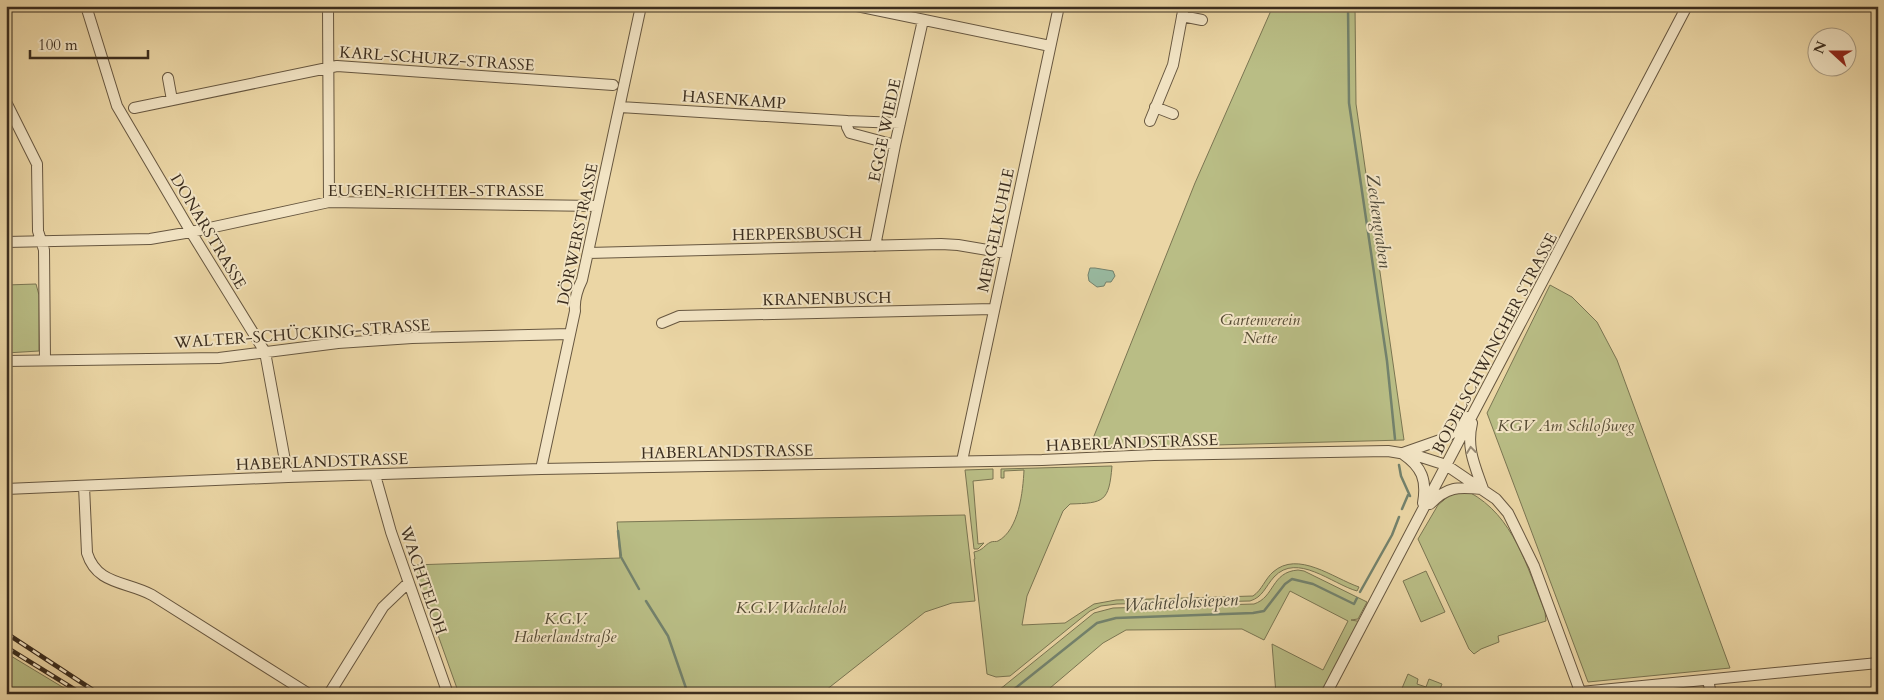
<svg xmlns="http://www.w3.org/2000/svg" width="1884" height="700" font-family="Cardo,serif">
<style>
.green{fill:#b9bd85;stroke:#7a7552}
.water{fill:#99baa1;stroke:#73826d}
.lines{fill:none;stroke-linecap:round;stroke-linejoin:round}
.stream{stroke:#73826d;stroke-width:2.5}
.minor-casing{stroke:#675740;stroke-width:12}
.minor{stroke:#f2e4c4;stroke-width:10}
.rail-casing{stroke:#3b2d1e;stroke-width:4.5}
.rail{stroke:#f2e4c4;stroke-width:2.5;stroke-dasharray:8;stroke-linecap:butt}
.oneway{stroke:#968871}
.labels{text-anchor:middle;stroke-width:4;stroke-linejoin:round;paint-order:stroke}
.street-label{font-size:16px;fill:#3b2d1e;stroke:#f2e4c4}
.park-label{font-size:16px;font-style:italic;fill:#544a33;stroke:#f2e4c4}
.water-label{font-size:18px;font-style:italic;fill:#4e4938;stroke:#f2e4c4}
</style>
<rect width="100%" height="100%" fill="#ebd6a5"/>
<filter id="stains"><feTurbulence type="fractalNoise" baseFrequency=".004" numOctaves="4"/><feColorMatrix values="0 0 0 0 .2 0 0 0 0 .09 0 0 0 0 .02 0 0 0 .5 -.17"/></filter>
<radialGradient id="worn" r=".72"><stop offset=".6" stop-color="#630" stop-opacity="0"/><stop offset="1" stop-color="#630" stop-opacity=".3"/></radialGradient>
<path class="green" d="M1273 6H1355L1356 104 1404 440 1102 448 1092 441 1195 183Z
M36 284 39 295V351L6 353V285Z
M1550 285 1572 297 1597 322 1617 360 1730 668 1588 682 1487 413Z
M1112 466C1109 502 1104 503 1070 504L1063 511 1027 596 1022 625 1065 623 1094 604 1116 600 1253 596C1262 590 1265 579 1273 572 1298 550 1333 578 1359 587L1357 591C1332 584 1297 552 1274 577 1265 587 1263 597 1250 601L1117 604 1101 606 1090 611 1010 676 996 677 987 674 974 559H975L974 552C984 550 984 545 991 542 993 541 996 542 998 541 1019 530 1023 491 1024 470L1004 471V478H1001V469Z
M993 469V479L973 481 978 544 984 543 978 549H974L965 470Z
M1469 492C1514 516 1527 567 1545 612L1546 621 1498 636 1499 642 1481 649 1474 654 1469 649 1418 539 1438 505 1451 494Z
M965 515 975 601 952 603 925 612 821 694H459L413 565 620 558 617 522Z
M1298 570 1304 571 1367 602 1358 619 1351 620 1363 622 1326 694H1276L1272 644 1323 670 1348 621 1290 591 1264 640 1242 629 1126 630 1103 643 1043 694H994L1094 613 1113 608 1254 604C1275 597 1271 572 1298 570Z
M1426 571 1445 612 1421 622 1403 581Z
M6 653 74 694H6Z
M1408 674 1418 679 1417 684 1426 687 1429 679 1442 684 1438 694 1400 693Z"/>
<path class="water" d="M1090 268H1095L1113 271 1115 276 1111 282H1106L1104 286 1097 287 1089 281 1088 275Z"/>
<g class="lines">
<path class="stream" d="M1348 6 1349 103 1387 361 1395 439
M1399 465 1401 476 1410 496
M1402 509 1408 495
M618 531 621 557 639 589
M1360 592 1392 535 1399 517
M646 601 668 636 688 694
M1008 694 1097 623 1116 618 1253 613 1264 611 1285 584 1292 579 1313 584 1354 604 1357 598"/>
<g class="minor-casing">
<path id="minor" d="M86 6 117 106 191 232 265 352 288 477
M328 6 329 202
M857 6 1050 46
M1182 16 1202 20
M168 78 172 100
M6 102 37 164 38 231 44 250 45 360
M620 107 847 121
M1155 107 1173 114
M134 108 337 66 613 85
M1150 121 1173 65 1184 6
M895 145 850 133 847 127V121L900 123
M6 242 150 239 191 232 329 202 598 206
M875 246 895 145 923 20
M588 253 941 244 958 245 1005 253
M662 323 679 316 993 309
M6 361 219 358 338 343 412 338 570 334
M1472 423C1466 448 1475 466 1483 489
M1403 453 1443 439 1452 433 1467 417
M1403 454C1422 467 1427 480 1423 503
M962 461 1059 6
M541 469 575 311C574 300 577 290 582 280L641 6
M375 475 391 532 448 694
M84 486 87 553C97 585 126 581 152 595L309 694
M6 489 288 477 541 469 1042 460 1154 455 1388 451 1418 456 1446 465 1496 499 1508 513 1534 566 1581 694
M1430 504C1447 486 1458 487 1482 489
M1708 680 1711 694
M1581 692 1878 663
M329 694 383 607 408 583
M1326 694 1687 6"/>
</g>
<use href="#minor" class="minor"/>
<g class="rail-casing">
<path id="rail" d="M6 633 99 694
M6 647 82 694"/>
</g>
<use href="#rail" class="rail"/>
</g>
<defs><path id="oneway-chevron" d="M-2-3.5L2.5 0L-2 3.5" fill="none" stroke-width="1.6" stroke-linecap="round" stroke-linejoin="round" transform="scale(1.25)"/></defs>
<use class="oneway" href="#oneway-chevron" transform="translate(1471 450) rotate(-97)"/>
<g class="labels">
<g class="street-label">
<text transform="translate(437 58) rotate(4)" y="6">KARL-SCHURZ-STRASSE</text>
<text transform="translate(734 99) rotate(4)" y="6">HASENKAMP</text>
<text transform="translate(884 130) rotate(-78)" y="6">EGGE WIEDE</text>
<text x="436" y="196">EUGEN-RICHTER-STRASSE</text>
<text transform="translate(995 230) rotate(-78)" y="6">MERGELKUHLE</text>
<text transform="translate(209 231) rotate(59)" y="6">DONARSTRASSE</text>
<text transform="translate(797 233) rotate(-1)" y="6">HERPERSBUSCH</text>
<text transform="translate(577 234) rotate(-78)" y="6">DÖRWERSTRASSE</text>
<text transform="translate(827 298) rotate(-1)" y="6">KRANENBUSCH</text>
<text transform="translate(302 333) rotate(-4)" y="6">WALTER-SCHÜCKING-STRASSE</text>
<text transform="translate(1494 343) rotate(-62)" y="6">BODELSCHWINGHER STRASSE</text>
<text transform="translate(1132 442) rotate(-2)" y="6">HABERLANDSTRASSE</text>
<text transform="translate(727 451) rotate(-1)" y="6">HABERLANDSTRASSE</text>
<text transform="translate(322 461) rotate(-2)" y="6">HABERLANDSTRASSE</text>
<text transform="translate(424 580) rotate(71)" y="6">WACHTELOH</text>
</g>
<g class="park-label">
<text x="1260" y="325">Gartenverein<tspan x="1260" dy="18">Nette</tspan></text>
<text x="1566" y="431">KGV Am Schloßweg</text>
<text x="791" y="613">K.G.V. Wachteloh</text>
<text x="565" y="624">K.G.V.<tspan x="565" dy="18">Haberlandstraße</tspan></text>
</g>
<g class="water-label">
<text transform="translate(1379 221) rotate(82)" y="6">Zechengraben</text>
<text transform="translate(1181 602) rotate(-3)" y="6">Wachtelohsiepen</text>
</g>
</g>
<rect width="1884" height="700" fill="none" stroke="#ebd6a5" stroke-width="25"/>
<rect x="8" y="8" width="1869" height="685" fill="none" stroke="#3b2d1e" stroke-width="2.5"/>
<rect x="12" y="12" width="1859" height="675" fill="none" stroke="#3b2d1e"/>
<g transform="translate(1832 52) rotate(291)"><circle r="24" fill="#f2e4c4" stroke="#a99b82"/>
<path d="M0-4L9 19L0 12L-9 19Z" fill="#8f2418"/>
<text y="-8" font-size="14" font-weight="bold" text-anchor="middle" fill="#3b2d1e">N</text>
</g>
<path d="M30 50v8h118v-8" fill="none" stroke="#3b2d1e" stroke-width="2.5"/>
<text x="38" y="50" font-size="15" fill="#3b2d1e" stroke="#f2e4c4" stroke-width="4" paint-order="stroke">100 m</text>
<rect width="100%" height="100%" filter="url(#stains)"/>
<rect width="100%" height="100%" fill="url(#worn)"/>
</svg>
